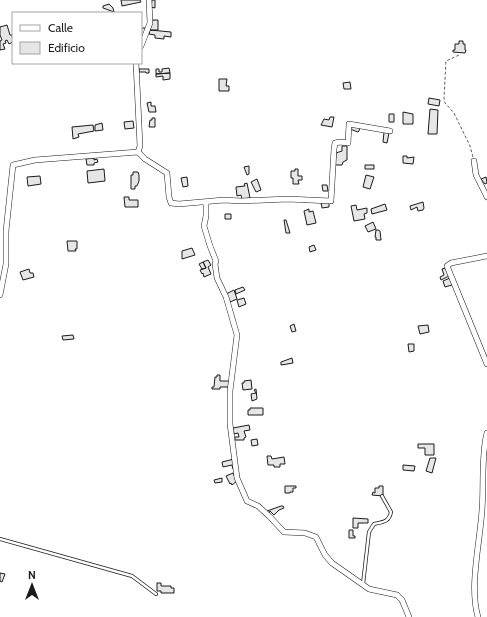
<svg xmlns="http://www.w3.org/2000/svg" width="487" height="617" font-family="Cabin,sans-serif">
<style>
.building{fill:#e6e6e6;stroke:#1a1a1a}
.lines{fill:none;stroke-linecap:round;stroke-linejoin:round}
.lane-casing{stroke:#1a1a1a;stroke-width:4}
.street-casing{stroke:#1a1a1a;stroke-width:6}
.path{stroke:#5f5f5f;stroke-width:1;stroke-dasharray:3 2;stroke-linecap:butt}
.lane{stroke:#fff;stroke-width:2.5}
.street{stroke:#fff;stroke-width:5}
</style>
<rect width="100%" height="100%" fill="#fff"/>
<path class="building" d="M121 0H140L141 2 122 6Z
M152 0H155V8L151 7Z
M109 4 113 8 114 12 103 8V6Z
M153 20H158V30H150Z
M7 25 10 35H12L13 42 9 44 7 40 5 41 6 43 3 44 5 49 0 50V41L2 40 0 35V27Z
M141 28H146L141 40Z
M150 30 171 32V37L164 36V39L155 38V35L149 34Z
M459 41H463V44H465V50H466L465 53 453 52V50H455V44H459Z
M169 68 170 73 156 74V69H159V72H162V69Z
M139 69H149V73H146V72H139Z
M170 73V79L163 80V76L156 77V74Z
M219 79H227L226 86H229V91H219Z
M350 82 351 89H344L343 83Z
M429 98 440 100 439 106 428 104Z
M151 102V106H155L156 112H149L147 103Z
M430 109 438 110 437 134H428Z
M403 112 413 114V124H403Z
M389 114H394V122H389Z
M330 117H334L332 127 321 125 324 119 329 120Z
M152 118H155V127H149L150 120H152Z
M133 121 134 128 125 129 124 122Z
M102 123 103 130 95 131V125Z
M93 125 94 131 78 134 79 137 73 139 72 127Z
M353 126 360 127 359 131 358 132 350 129Z
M384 132 389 133 387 143 383 142Z
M342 146H347V160L343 162 342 165H335L336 153 342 151Z
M403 156H407V158L414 157 413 164 403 163Z
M94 158V160L97 159 98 162 94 163V165H87L86 159Z
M365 165H374V169H365Z
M249 166V174L247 175 244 167Z
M104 169 105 181 88 183 87 171Z
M295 169H298V176H302V180H298L299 184H293V178H291V171H295Z
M133 172H138L139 175V181L137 186H135V189H131V175H133Z
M366 175 374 177 370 189 363 187Z
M40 176 41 184 28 186 27 177Z
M187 177 188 186 183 187 181 178Z
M486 177 487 183 485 184 481 179Z
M257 179 261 190 256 192 251 182Z
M247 183 250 198 242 199 241 195 237 196 236 187 245 186 244 184Z
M322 185H327L328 191H323Z
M124 197H129V200H138V207H125Z
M321 202H329V207L322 208Z
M423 202 424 208 423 210 418 211 417 207 411 210 410 206Z
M385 204 387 210 372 214 371 209Z
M356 205 357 210 367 208V213L364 214 365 219 354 221 351 206Z
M309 209V212L313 211 316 223 307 225 304 211Z
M225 214H231V219H225Z
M284 220H286L290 233H286Z
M373 222 376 229 368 232 365 226Z
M376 230H378L380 231 381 240H376V237H375Z
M67 241H77V249H75L76 251H68Z
M314 245 316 250 310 252 309 247Z
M192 248 195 255 182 259V251Z
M208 260 211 265 208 267 211 274 204 277 203 273 202 274 200 270 206 268 203 262Z
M203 262 206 268 202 269 199 264Z
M446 268 449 276 441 280 440 277 444 275 442 269Z
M29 269 30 273H33L34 277 23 280 20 272Z
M450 278 452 285 445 287 443 281Z
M243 287 245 290 236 294 235 290Z
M234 290 237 299 230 302 226 294Z
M244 298 246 304 239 307 237 300Z
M294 324 296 331 292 332 290 326Z
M428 325 429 332 420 334 418 326Z
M73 335 74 339 63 340 62 336Z
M408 344H414V351L409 352Z
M292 358 293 363 281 365V362Z
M217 375H220V381H229V387H220V389H212V387H214L215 377H217Z
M251 380 252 389 243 390 242 383H244V381Z
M256 389 257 399 252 401 251 394 256 393 254 390Z
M250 408H263V415H248V410H250Z
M249 425 250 430 244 431 246 437 244 438V440H235V437H239L238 433 234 434 233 428Z
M257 439 258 445 252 446 251 440Z
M418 444H434V455H425V448H418Z
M267 456H271L272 459 284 457 285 464H280V467H274V465H268Z
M430 458H436L432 473 426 471Z
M234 459 235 468 233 469 232 465 223 467 222 462Z
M403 465 415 466 414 471 403 470Z
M233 473 237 481 232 485 231 483 230 484 226 476Z
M222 478V482L215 483 214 480Z
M285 486H296V488H293V492H290V493H285Z
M379 486H383V496L372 495 373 492 375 493V488H379Z
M281 506H283L284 508 279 510 274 515 270 511 269 513 267 511Z
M353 518 368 519V523H358V528H353Z
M349 530H353V536H355V538H349Z
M0 573 5 574 2 582 0 581Z
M157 583H161V586H171V588H174V593H161V591H157Z"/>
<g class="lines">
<g class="lane-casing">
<path id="lane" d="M0 539 132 576 156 594
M363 584 369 532 374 524C383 522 389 522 391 512L382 496"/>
</g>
<g class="street-casing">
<path id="street" d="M141 46 150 23 149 0
M138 152 145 159 167 173 169 197 171 203 179 204 224 200 241 201 288 199 331 201 334 149 335 143 340 142 348 143 349 124 390 131
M474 161 476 175 487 197
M206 202V216L204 226 210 246 216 261 215 264 217 278 226 297 237 335 230 391V424L237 478 247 501 258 506 269 516 284 532 305 533 316 537 325 555 332 563 369 589 397 595 402 600 409 617
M487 256 451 263 447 266 487 364
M0 295 6 264V231L13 165 35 160 138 152 140 146 136 63
M478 617C469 587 480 542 482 510 484 488 481 453 487 433"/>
</g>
<path class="path" d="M459 55 446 61 444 98 445 103 454 113 470 146 473 157"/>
<use href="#lane" class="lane"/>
<use href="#street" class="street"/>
</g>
<rect x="12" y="12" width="130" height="52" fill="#ffffff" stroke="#a3a3a3"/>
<rect x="20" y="25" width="20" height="6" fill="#ffffff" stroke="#a3a3a3"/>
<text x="48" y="32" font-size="12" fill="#1a1a1a">Calle</text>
<rect x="20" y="42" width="20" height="12" fill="#e6e6e6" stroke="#a3a3a3"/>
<text x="48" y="52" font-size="12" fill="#1a1a1a">Edificio</text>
<g transform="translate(32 585)" stroke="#ffffff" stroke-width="3" paint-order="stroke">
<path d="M0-3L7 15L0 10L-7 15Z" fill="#1a1a1a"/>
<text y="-6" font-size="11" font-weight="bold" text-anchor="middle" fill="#1a1a1a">N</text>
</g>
</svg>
